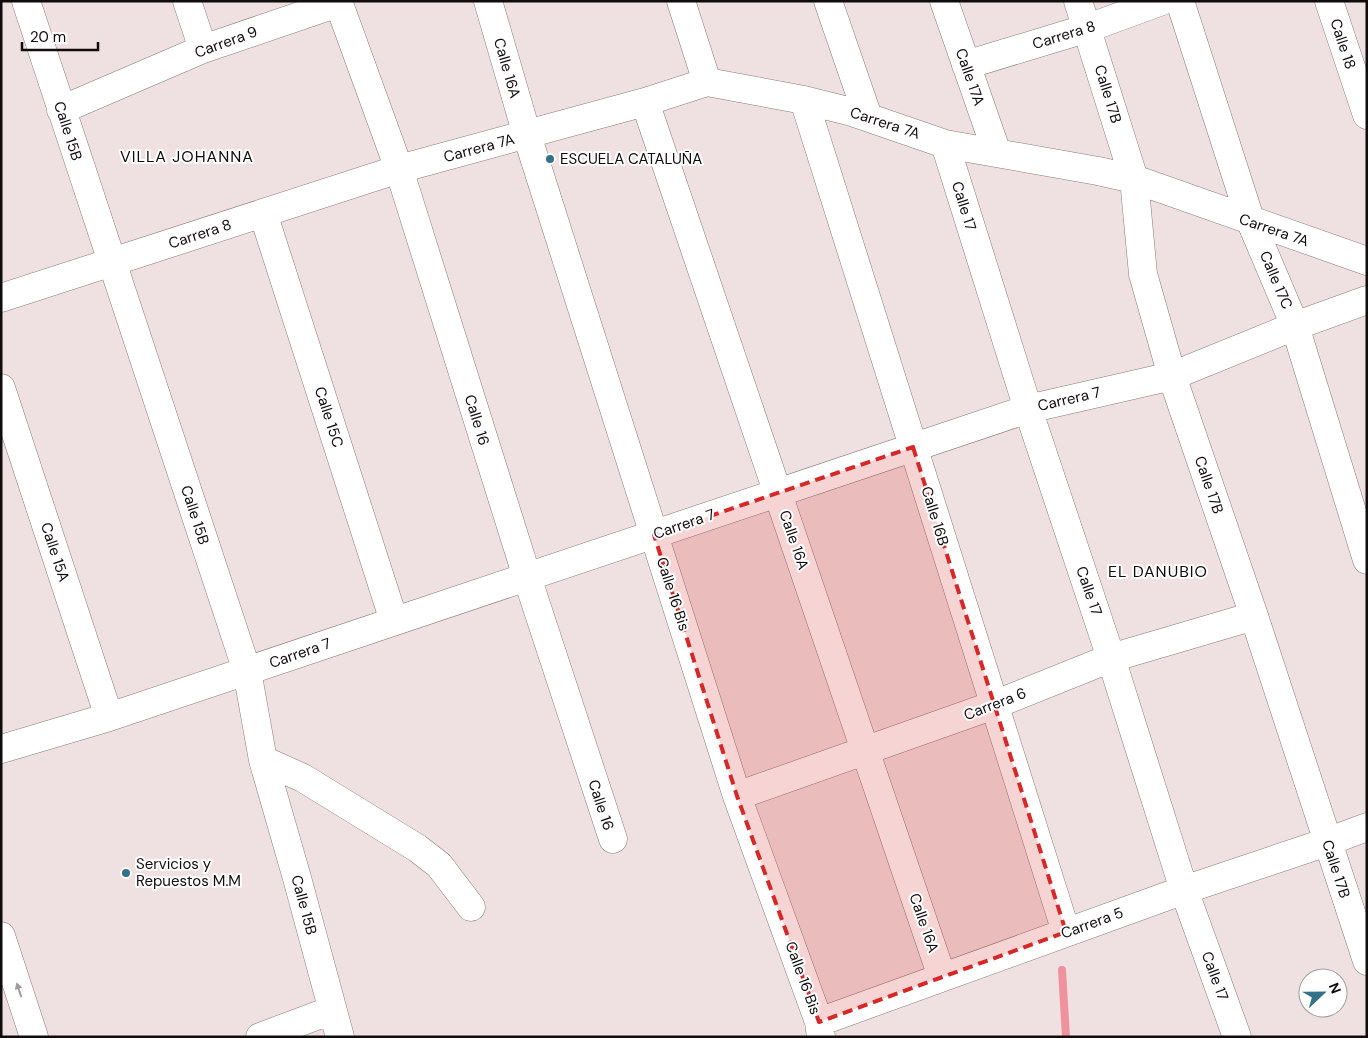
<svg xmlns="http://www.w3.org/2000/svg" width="1368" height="1038" font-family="'DM Sans',sans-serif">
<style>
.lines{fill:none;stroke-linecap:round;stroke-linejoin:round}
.stream{stroke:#f0929d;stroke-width:8}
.minor-casing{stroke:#887b7c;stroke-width:29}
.minor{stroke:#fff;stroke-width:28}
.oneway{fill:#9f9d9e}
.marked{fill:#d62828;fill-opacity:0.2;stroke:#d62828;stroke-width:4;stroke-dasharray:10 6;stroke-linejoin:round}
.poi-dot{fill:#337287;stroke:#fff;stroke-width:2}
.labels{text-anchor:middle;stroke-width:4;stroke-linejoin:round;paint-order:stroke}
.street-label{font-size:15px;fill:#100b0c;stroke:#fff}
.poi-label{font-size:15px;fill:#100b0c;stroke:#fff;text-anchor:start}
.neighbourhood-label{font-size:16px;letter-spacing:1px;fill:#100b0c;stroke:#fff}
</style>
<rect width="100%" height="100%" fill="#efe1e1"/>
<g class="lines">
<path class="stream" d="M1062 970 1066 1037"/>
<g class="minor-casing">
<path id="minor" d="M26 1 247 671 263 760 297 878 340 1037
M187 1 203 49
M338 1 399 169 527 577 613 839
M488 1 527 135 737 796 819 1022 821 1037
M681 1 707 82
M828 1 868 117
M944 1 997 153
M1078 1 1134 179 1143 274 1172 376 1254 616 1367 961
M1180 1 1251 222 1295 326 1367 560
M1329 1 1367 115
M966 65 1088 28 1162 1
M804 100 1066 932
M645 102 942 977
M61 110 203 49 338 3
M945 144 1028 409 1111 658 1184 890 1237 1037
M263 213 394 621
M1 298 399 169 645 102 707 82 804 100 852 112 945 144 1098 171 1134 179 1367 261
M1 388 109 717
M1 749 109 717 1028 409 1172 376 1295 326 1367 300
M263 760 303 778 417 848 439 865 471 907
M737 796 994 705 1111 658 1254 616
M1 936 34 1037
M819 1022 1184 890 1327 842 1367 827
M260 1037 332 1010"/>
</g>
<use href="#minor" class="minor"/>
</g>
<defs><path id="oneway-solid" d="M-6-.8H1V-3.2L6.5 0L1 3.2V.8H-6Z" transform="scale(1.25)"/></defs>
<use class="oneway" href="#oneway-solid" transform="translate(19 990) rotate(-108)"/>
<path class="marked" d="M913 447 1066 932 819 1022 737 796 654 535Z"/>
<g class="poi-dot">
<circle cx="550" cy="159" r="5"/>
<circle cx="126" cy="873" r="5"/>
</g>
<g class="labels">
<g class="street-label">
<text transform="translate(1064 35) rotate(-17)" y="5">Carrera 8</text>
<text transform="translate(226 42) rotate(-20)" y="5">Carrera 9</text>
<text transform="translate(1343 44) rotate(72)" y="5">Calle 18</text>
<text transform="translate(507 68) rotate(74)" y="5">Calle 16A</text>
<text transform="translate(970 77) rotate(71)" y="5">Calle 17A</text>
<text transform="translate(1108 94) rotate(73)" y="5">Calle 17B</text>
<text transform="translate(885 123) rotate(18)" y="5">Carrera 7A</text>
<text transform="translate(68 131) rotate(72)" y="5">Calle 15B</text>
<text transform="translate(479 148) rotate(-15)" y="5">Carrera 7A</text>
<text transform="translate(964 206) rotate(73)" y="5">Calle 17</text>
<text transform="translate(1274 230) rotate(19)" y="5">Carrera 7A</text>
<text transform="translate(200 234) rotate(-18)" y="5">Carrera 8</text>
<text transform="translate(1276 280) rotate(67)" y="5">Calle 17C</text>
<text transform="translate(1069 399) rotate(-13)" y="5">Carrera 7</text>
<text transform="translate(329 417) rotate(72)" y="5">Calle 15C</text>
<text transform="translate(477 420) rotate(73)" y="5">Calle 16</text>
<text transform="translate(1209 485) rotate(71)" y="5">Calle 17B</text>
<text transform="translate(195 515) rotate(72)" y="5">Calle 15B</text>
<text transform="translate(935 516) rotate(73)" y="5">Calle 16B</text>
<text transform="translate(684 524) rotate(-19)" y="5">Carrera 7</text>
<text transform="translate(794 540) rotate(71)" y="5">Calle 16A</text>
<text transform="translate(55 552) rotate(72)" y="5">Calle 15A</text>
<text transform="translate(1089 591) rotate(71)" y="5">Calle 17</text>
<text transform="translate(673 594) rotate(72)" y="5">Calle 16 Bis</text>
<text transform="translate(300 653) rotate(-19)" y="5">Carrera 7</text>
<text transform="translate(995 704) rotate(-21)" y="5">Carrera 6</text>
<text transform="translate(601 805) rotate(72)" y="5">Calle 16</text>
<text transform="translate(1336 869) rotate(72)" y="5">Calle 17B</text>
<text transform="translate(304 905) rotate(75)" y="5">Calle 15B</text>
<text transform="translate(924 923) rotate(71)" y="5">Calle 16A</text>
<text transform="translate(1092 923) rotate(-20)" y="5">Carrera 5</text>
<text transform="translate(1215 976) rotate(70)" y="5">Calle 17</text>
<text transform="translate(803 978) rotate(70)" y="5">Calle 16 Bis</text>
</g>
<g class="poi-label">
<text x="560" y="164">ESCUELA CATALUÑA</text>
<text x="136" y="869">Servicios y<tspan x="136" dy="17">Repuestos M.M</tspan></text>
</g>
<g class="neighbourhood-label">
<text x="187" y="162">VILLA JOHANNA</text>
<text x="1158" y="577">EL DANUBIO</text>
</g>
</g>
<rect width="1368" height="1038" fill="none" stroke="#100b0c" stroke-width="5"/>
<g transform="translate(1323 993) rotate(68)"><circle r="24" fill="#ffffff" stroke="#9f9d9e"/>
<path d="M0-4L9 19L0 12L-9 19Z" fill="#337287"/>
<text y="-8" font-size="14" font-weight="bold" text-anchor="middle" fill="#100b0c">N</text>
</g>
<path d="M22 42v8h76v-8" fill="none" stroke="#100b0c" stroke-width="2.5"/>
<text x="30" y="42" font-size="15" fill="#100b0c" stroke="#ffffff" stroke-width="4" paint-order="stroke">20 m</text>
</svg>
